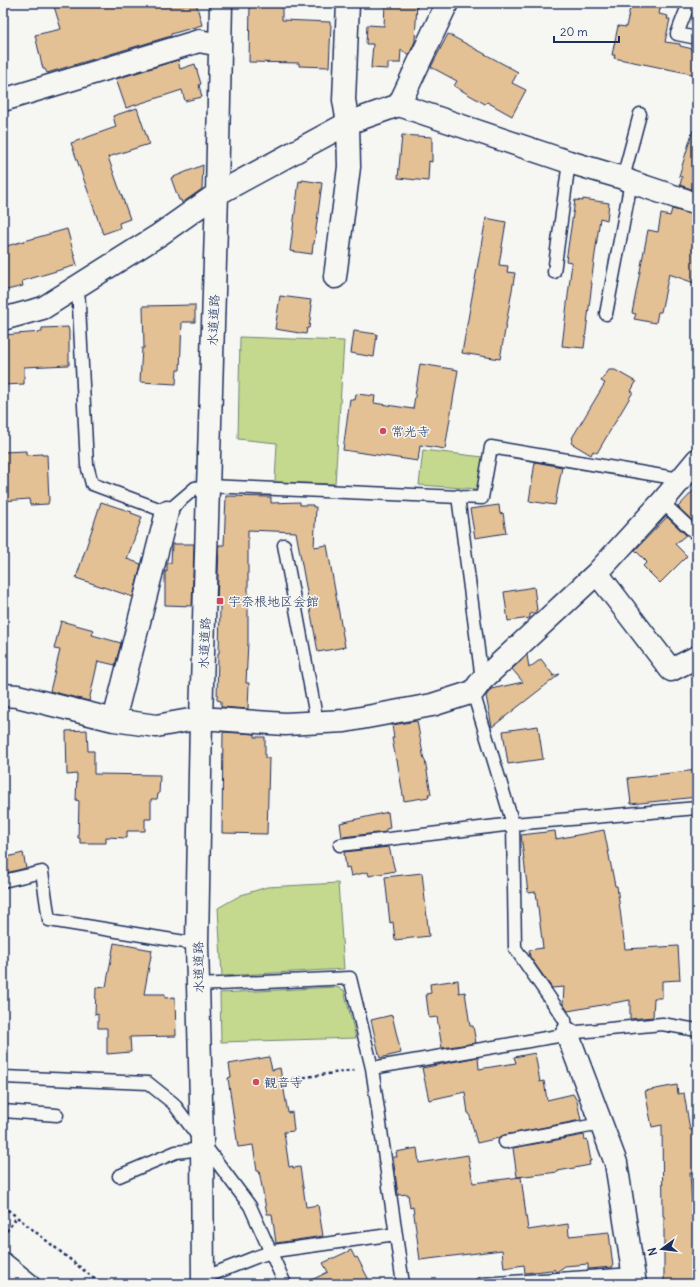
<svg xmlns="http://www.w3.org/2000/svg" width="700" height="1287" font-family="Delius,'Klee One',sans-serif">
<style>
.green{fill:#c4d98e;stroke:#708476}
.building{fill:#e4c095;stroke:#1b2f5e}
.lines{fill:none;stroke-linecap:round;stroke-linejoin:round}
.lane-casing{stroke:#1b2f5e;stroke-width:15}
.street-casing{stroke:#1b2f5e;stroke-width:25}
.highway-casing{stroke:#1b2f5e;stroke-width:25}
.path{stroke:#1b2f5e;stroke-width:2.5;stroke-dasharray:3 3;stroke-linecap:butt}
.lane{stroke:#f6f6f2;stroke-width:12}
.street{stroke:#f6f6f2;stroke-width:22}
.highway{stroke:#f6f6f2;stroke-width:22}
.poi-dot{fill:#d1495b;stroke:#f6f6f2;stroke-width:1.5}
.labels{text-anchor:middle;stroke-width:3;stroke-linejoin:round;paint-order:stroke}
.street-label{font-size:13px;fill:#1b2f5e;stroke:#f6f6f2}
.poi-label{font-size:13px;fill:#1b2f5e;stroke:#f6f6f2;text-anchor:start}
</style>
<rect width="100%" height="100%" fill="#f6f6f2"/>
<filter id="ink" filterUnits="userSpaceOnUse"><feTurbulence type="fractalNoise" baseFrequency=".025" numOctaves="2"/><feDisplacementMap in="SourceGraphic" scale="8" xChannelSelector="R" yChannelSelector="G"/><feConvolveMatrix kernelMatrix="1 2 1 2 8 2 1 2 1" color-interpolation-filters="sRGB"/></filter>
<g filter="url(#ink)">
<path class="green" d="M240 337 344 341 335 484 275 482 277 443 238 439Z
M423 450 483 457 477 489 419 485Z
M338 883 344 969 222 976 218 908 241 895 267 887Z
M336 987 344 990 356 1038 221 1042 220 993Z"/>
<path class="building" d="M53 3H196L202 25 171 34V36L47 73 45 69H43L35 35 61 29Z
M250 3H282V20L330 22V24L331 25 329 67 299 66V63L249 62Z
M385 3H417L415 41 409 55 401 50 400 63H388V69L371 68 373 44H366L367 25 384 26Z
M631 3H661L659 14 668 16 667 19H670L665 42 680 44V46L697 50V75L614 58 615 55H612L618 26 626 27Z
M448 34 518 72 512 83 526 90 512 116 487 102 485 104 454 86 457 81 431 67Z
M178 60 180 69 195 64 201 84 199 85 202 97 185 101 182 90 126 108 116 79Z
M137 108 149 144 108 157 130 219 119 223 120 228 103 234 71 143 116 127 113 116Z
M693 130 697 131V191L680 185 682 177 679 176Z
M402 135 432 137V162L429 161 428 181 398 178Z
M203 165 202 189 182 203 181 200H179L171 178Z
M302 180 322 183 314 244H313L312 254 290 251 299 181 302 182Z
M583 199 609 203 607 220 600 218 591 283H592L584 348 562 346 572 262 566 261 575 200 583 201Z
M672 209 697 216V284L669 274 661 312H658L656 323 634 319 636 314 632 313 648 230 658 232 661 214 670 216Z
M486 218 506 222 499 265 508 266 507 272 515 273 500 359 462 353Z
M67 229 77 265 22 281 23 286 3 291V247Z
M280 296 311 300 310 305H312L309 328H307L306 334 275 329Z
M195 305V322H182L180 370H177L176 384 140 382 142 348H144L143 306Z
M68 327 69 331V365L24 367V384L3 385V335L42 332V328Z
M354 331 377 334 374 357 351 353Z
M420 364 458 370 445 449 420 445 418 461 343 450 350 399 355 400 356 394 375 396 374 403 413 409Z
M609 370H615L636 382 631 391 633 392 597 453 593 451 591 455 571 443 573 439 572 438 605 383 601 381Z
M26 451V455L42 454V455H47L49 500 48 504 30 505 29 499 3 501V452Z
M535 462 562 467 555 505 529 501Z
M697 487V525L678 507Z
M226 496 271 497V503L300 502V505H313V507H316L314 547 327 545 345 647 318 652 296 532 248 530V642L246 683H249L248 709 221 707V701L217 700 218 653H219L220 606H217L219 545H224Z
M101 502 132 512 131 513 142 517 127 559 141 564 133 597 76 578Z
M499 505 500 514 503 513 506 533 475 538 470 509Z
M667 517 686 535 675 544 687 556 660 583 643 566 647 562 635 550Z
M172 544H194L192 606 165 605V571L167 572V563H171Z
M534 587 537 610H536V613L530 614V618L508 621 504 592Z
M61 621 94 630 92 635 121 643 115 665 98 661 89 701 50 691 60 650 54 649Z
M527 655 529 668 541 659 553 675 552 676 560 674 492 727 486 696 491 689 523 682 512 669Z
M417 721 424 760H425L431 794H428L429 797 404 801 397 760H396L392 738H394L392 725Z
M538 726 543 759 508 764 503 731Z
M87 730 88 751H94V774L160 775 159 794H158L157 799H151V819H145V831H127V838L106 837V843H80V838H78L79 801 76 800 77 774 67 775 66 731Z
M223 732 255 734V737H265V758H269L267 834 222 833Z
M697 770V797L631 804 628 778Z
M388 812 390 828 386 829V832L342 837 340 823Z
M604 830 615 886H617L625 949 678 946 680 980 662 981V998H654L653 1017 630 1019V1000L568 1011 563 1004 564 987 552 988 530 957 529 950 543 948 536 892 528 893 521 835 555 831 556 839Z
M389 847 395 871 369 876 368 872 351 876 349 867 346 868 344 852Z
M23 853 26 868 6 873 3 858Z
M422 873 429 936 395 940 393 922 390 923 385 877Z
M114 943 152 950 144 994H165V998L175 997 176 1036 130 1037 131 1052 107 1054V1028H98V1014L95 1015 96 988 106 987Z
M458 980 459 993 465 992 470 1026H473L476 1043 442 1048 437 1017 429 1018 426 994 431 993 430 984Z
M392 1015 401 1053 380 1058 371 1020Z
M535 1053 540 1082 544 1081 547 1100 573 1094 577 1101 581 1120 504 1135 499 1138 477 1143 469 1113H468L465 1092 429 1100 422 1068 478 1057 479 1069 516 1063 514 1057Z
M269 1057 272 1070 280 1068 288 1113 292 1112 294 1131 284 1132 289 1167 293 1166V1168L300 1167 306 1207 318 1205 323 1236 276 1243 272 1214H267L259 1171H257L253 1145 238 1147 228 1078 231 1077 229 1064Z
M677 1085 678 1094 684 1093 690 1130H696V1134H697V1173H690L692 1206H697V1284H664V1216H663L662 1125 652 1127 645 1091Z
M584 1135 585 1140 587 1139 591 1161H589L590 1165 558 1171V1172L517 1177 513 1148Z
M417 1148 419 1163 468 1155 473 1183 521 1177 528 1230 568 1224 569 1236 609 1232 613 1267 588 1269V1264L565 1266 558 1271 556 1272 554 1269 552 1271 551 1270 525 1273 524 1265 504 1268 502 1250 420 1260 413 1207 410 1208 408 1194 398 1195 393 1157H397L396 1152Z
M351 1250 355 1258 357 1257 371 1284H303L328 1272 323 1263Z"/>
<g class="lines">
<g class="lane-casing">
<path id="lane" d="M689 3 677 34 697 38
M623 178 640 114
M554 272 569 162
M78 286 87 465 92 484 167 512 195 488 208 486 482 498 491 447 680 479
M606 314 631 182
M458 496 482 680
M662 502 697 535
M284 545 317 722
M473 692 513 824 515 948 565 1020 567 1033
M340 845 513 824 697 808
M3 881 42 872 49 920 197 944
M198 985 350 978 372 1068 403 1284
M372 1068 558 1036 567 1033 662 1024 697 1030
M3 1077 148 1083 173 1103 250 1206 285 1284
M3 1111 57 1115
M505 1142 601 1124
M119 1176 176 1152 202 1149
M203 1278 256 1257 274 1251 396 1234
M481 1284 634 1274"/>
</g>
<g class="street-casing">
<path id="street" d="M3 100 199 41 220 45
M399 105 569 162 623 178 631 182 697 204
M335 277 349 167 348 123 344 100 348 3
M3 319 43 308 159 235 217 194 348 123 399 105 447 3
M597 573 671 670 697 657
M3 695 17 696 114 720 156 726 201 718 285 724 345 721 432 705 473 692 482 680 597 573 662 502 697 460
M114 720 167 512
M567 1033 616 1163 635 1284
M203 1284 202 1142 197 944 201 718 217 194 221 3"/>
</g>
<g class="highway-casing">
<path id="highway" d="M3 1264 28 1284"/>
</g>
<path class="path" d="M292 1079 355 1070
M3 1206 101 1284
M3 1236 17 1217"/>
<use href="#lane" class="lane"/>
<use href="#street" class="street"/>
<use href="#highway" class="highway"/>
</g>
</g>
<g class="poi-dot">
<circle cx="383" cy="431" r="4"/>
<rect x="216" y="597" width="8" height="8" rx="2"/>
<circle cx="256" cy="1082" r="4"/>
</g>
<g class="labels">
<g class="street-label">
<text transform="translate(213 320) rotate(-88)" y="5">水道道路</text>
<text transform="translate(204 643) rotate(-88)" y="5">水道道路</text>
<text transform="translate(198 967) rotate(-91)" y="5">水道道路</text>
</g>
<g class="poi-label">
<text x="391" y="436">常光寺</text>
<text x="228" y="606">宇奈根地区会館</text>
<text x="264" y="1087">観音寺</text>
</g>
</g>
<rect width="700" height="1287" fill="none" stroke="#f6f6f2" stroke-width="16"/>
<rect x="8" y="8" width="684" height="1271" fill="none" stroke="#1b2f5e" stroke-width="1.5" filter="url(#ink)"/>
<g transform="translate(662 1249) rotate(255)" stroke="#f6f6f2" stroke-width="3" paint-order="stroke">
<path d="M0-3L7 15L0 10L-7 15Z" fill="#1b2f5e"/>
<text y="-6" font-size="11" font-weight="bold" text-anchor="middle" fill="#1b2f5e">N</text>
</g>
<path d="M554 36v6h65v-6" fill="none" stroke="#1b2f5e" stroke-width="2"/>
<text x="560" y="36" font-size="12" fill="#1b2f5e" stroke="#f6f6f2" stroke-width="3" paint-order="stroke">20 m</text>
</svg>
